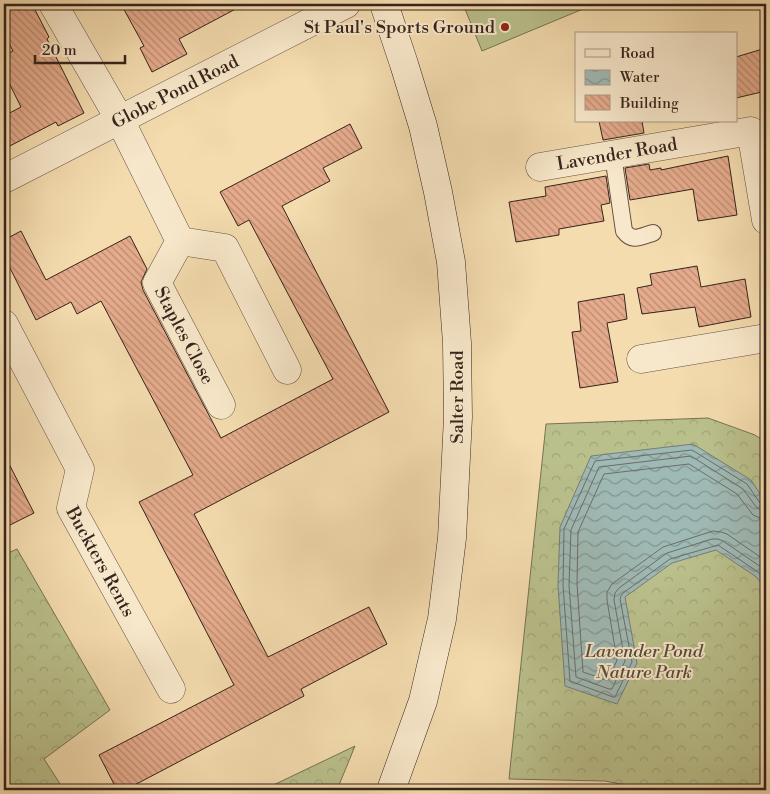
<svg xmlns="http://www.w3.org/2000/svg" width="770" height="794" font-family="'Libre Bodoni',serif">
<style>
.forest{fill:url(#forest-crowns);stroke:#787254}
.garden{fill:#bac08c;stroke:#787254}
.water{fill:url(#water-waves);stroke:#757d78}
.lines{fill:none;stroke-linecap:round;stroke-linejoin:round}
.shore{stroke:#6a6e68;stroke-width:1}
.building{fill:url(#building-back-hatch);stroke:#36231d}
.lane-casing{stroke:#665142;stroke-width:18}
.street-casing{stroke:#665142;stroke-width:29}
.secondary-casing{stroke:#36231d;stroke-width:29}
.lane{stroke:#f8e8cb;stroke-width:16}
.street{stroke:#f8e8cb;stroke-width:28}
.secondary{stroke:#f8e8cb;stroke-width:28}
.poi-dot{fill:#8f2418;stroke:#f8e8cb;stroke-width:2}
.labels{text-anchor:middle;stroke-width:4;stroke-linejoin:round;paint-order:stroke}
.poi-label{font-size:18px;fill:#36231d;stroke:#f8e8cb;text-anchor:end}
.street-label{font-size:18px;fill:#36231d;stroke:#f8e8cb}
.park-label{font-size:18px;font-style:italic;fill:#574a39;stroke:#f8e8cb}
</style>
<defs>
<pattern id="forest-crowns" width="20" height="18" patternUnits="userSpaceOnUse" patternTransform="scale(1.25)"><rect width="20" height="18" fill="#bac08c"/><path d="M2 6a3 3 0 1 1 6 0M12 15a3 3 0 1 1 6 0" fill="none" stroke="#a0a578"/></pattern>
<pattern id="water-waves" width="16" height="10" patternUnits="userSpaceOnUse" patternTransform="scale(1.25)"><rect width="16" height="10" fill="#9fb9b4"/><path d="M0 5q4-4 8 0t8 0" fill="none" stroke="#829692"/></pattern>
<pattern id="building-back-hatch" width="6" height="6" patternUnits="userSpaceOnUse" patternTransform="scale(1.25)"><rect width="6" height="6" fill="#e5ab8c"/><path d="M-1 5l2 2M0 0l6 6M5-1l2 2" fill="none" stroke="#ba8b72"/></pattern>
</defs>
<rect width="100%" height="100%" fill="#f4dcaf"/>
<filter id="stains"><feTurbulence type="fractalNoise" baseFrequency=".004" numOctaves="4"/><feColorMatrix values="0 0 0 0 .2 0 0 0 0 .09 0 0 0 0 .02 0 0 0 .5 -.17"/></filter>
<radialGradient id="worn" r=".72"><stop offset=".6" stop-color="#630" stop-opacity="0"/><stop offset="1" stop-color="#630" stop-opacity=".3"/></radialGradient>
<path class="forest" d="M708 418 755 435 766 442V790H651L605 781 509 779 546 424Z
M17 549 110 710 44 759 64 790H4V555Z
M355 746 337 790H263Z"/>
<path class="garden" d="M463 4H595L482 51Z"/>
<path class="water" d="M693 444 751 480 766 503V588L755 576 716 550 672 563 625 597 637 663 617 704 565 686 558 585 560 527 591 456Z"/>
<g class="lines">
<path class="shore" d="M766 505 760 503 747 484 692 450 595 461 564 529 563 585 570 681 613 697H615L632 662 620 599 621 596 623 593 670 559 718 545 758 572 766 581
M766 511 761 510 757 508 743 489 691 456 599 467 571 530 569 585 576 677 609 689H612L625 661 614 600 615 593 619 588 667 553 712 539H718L723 541 761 567 766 572
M766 519 760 518 753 515 737 494 689 464 604 474 578 532 577 584 583 672 606 680 609 679 617 660 607 600V592L612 584 663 547 713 531 721 532 727 534 766 561"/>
</g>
<path class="building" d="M4 4H32L49 37 47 39 84 113 58 126 56 122 4 149V116L21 107 4 73V56L13 51 4 34Z
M121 4H245L179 39 187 54 152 72 140 48 144 46Z
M766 48V91L736 98V57Z
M599 121H642L644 133 603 140Z
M350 124 362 148 323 168 330 181 282 206 389 412 194 514 268 657 369 607 387 644 301 689 304 696 125 790H117L99 755 234 685 139 502 193 475 101 301 77 314 71 302 36 320 4 256V240L21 231 46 280 130 236 147 269 141 282 143 290 221 438 333 379 249 220 238 226 220 192Z
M728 156 737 215 698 221 693 189 630 200 625 168 649 164 650 170 661 168V170Z
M606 176 610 203 601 205 604 221 559 229V235L516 242 509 202 546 196 545 187Z
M697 266 701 287 745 279 751 317 699 327 695 307 642 314 637 288 652 285 650 274Z
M624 294 627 319 607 323 618 382 580 388 572 332 581 331 578 302Z
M4 454 34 513 4 528Z"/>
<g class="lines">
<g class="lane-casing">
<path id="lane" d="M613 155 624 231C633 243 641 236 653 233"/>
</g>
<g class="street-casing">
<g id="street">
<path id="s1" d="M53 4 120 120 180 241 157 283 221 405"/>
<path id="s2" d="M540 167 751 131 766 220"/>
<path id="s3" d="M4 179 346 4"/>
<path d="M180 241 225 248 287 370"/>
<path id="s4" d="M4 324 80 469 71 508 171 689"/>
<path d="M641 359 766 338"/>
</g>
</g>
<g class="secondary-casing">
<path id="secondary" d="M384 4 404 64 423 126 438 192 451 262 457 343 458 417 452 538 442 619 423 701 391 790"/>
</g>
<use href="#lane" class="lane"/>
<use href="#street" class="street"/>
<use href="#secondary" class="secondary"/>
</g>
<circle class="poi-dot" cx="505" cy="27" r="5"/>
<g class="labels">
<g class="poi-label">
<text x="495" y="33">St Paul's Sports Ground</text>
</g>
<g class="street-label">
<text dy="6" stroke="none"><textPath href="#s3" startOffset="192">Globe Pond Road</textPath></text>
<text dy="6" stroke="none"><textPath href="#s2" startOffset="78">Lavender Road</textPath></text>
<text dy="6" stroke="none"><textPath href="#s1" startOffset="376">Staples Close</textPath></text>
<text transform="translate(457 397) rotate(-90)" y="6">Salter Road</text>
<text dy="6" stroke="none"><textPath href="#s4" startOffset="265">Buckters Rents</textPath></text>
</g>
<g class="park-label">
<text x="644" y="657">Lavender Pond<tspan x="644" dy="21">Nature Park</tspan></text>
</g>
</g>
<rect width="770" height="794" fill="none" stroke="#f4dcaf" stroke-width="20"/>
<rect x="5" y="5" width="760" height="784" fill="none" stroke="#36231d" stroke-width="2.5"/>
<rect x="10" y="10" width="750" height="774" fill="none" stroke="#36231d"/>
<rect x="575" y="32" width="162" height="90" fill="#f8e8cb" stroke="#aa9985"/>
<rect x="585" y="49" width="25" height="8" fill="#f8e8cb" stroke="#aa9985"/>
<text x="620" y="58" font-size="15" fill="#36231d">Road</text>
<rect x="585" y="70" width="25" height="15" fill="url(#water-waves)" stroke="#aa9985"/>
<text x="620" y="82" font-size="15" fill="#36231d">Water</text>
<rect x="585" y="95" width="25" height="15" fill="url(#building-back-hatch)" stroke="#aa9985"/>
<text x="620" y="108" font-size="15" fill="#36231d">Building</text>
<path d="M35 55v8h90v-8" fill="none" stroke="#36231d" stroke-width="2.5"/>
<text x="42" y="55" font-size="15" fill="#36231d" stroke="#f8e8cb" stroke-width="4" paint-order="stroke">20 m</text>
<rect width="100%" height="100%" filter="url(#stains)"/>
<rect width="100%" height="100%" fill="url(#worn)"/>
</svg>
